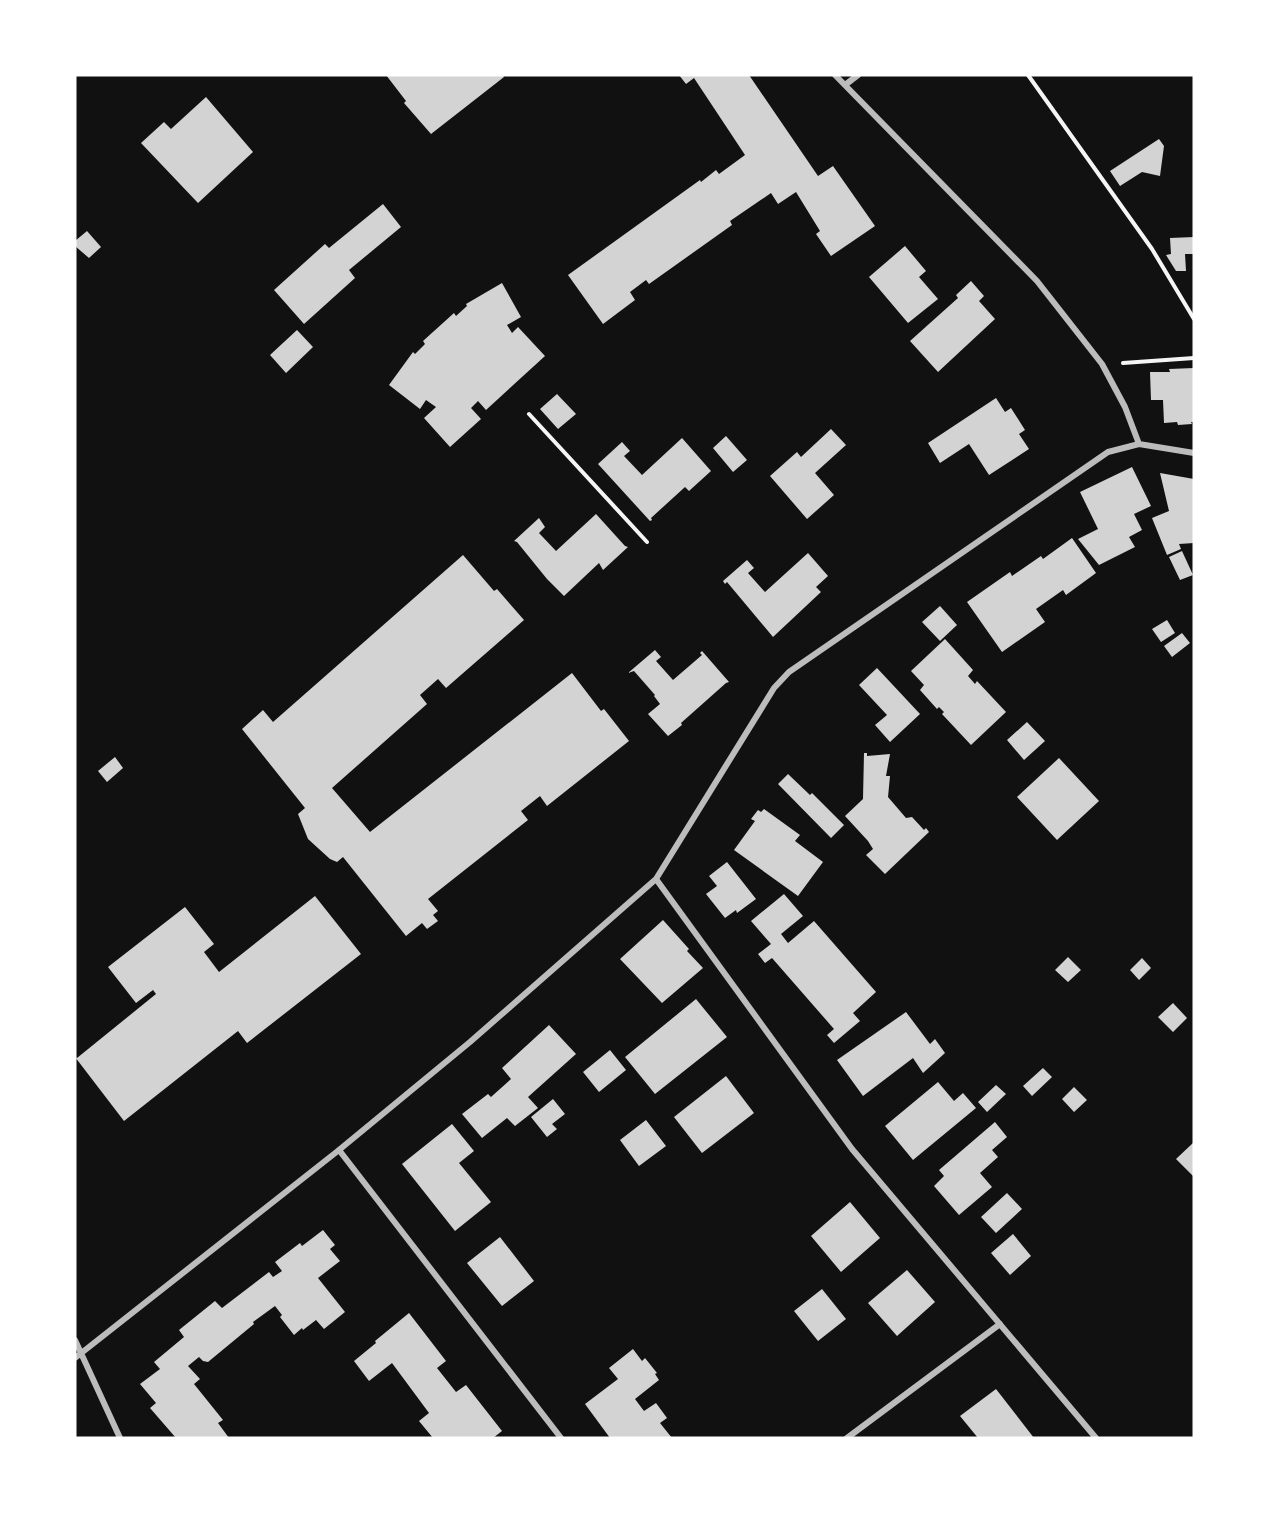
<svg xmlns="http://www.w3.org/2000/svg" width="1269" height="1513" font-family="'PT Sans',sans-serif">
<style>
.building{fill:#d3d3d3}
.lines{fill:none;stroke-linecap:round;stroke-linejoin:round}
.path{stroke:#f5f5f5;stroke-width:4}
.minor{stroke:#bcbcbc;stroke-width:6}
</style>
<rect width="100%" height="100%" fill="#111"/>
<path class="building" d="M386 75H503L504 77 431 134 404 103 406 101Z
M679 75H749L818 176 833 166 875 226 831 256 816 234 820 231 796 192 778 204 771 193 730 221 732 225 649 284 646 280 630 292 635 300 603 324 568 275 700 180 701 182 716 170 719 174 745 155 694 78 686 84Z
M206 97 253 152 198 203 141 143 164 122 171 129Z
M1159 139 1164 146 1160 176 1142 172 1120 186 1110 171Z
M383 204 401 227 349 270 355 278 304 324 274 290 325 244 329 248Z
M87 231 101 247 89 258 75 246V241Z
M1194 237V254H1185L1186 271H1176L1166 255 1171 254 1170 238Z
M905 246 926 271 919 277 938 299 908 323 869 277Z
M971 281 984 296 979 301 995 319 938 372 910 341 958 298 956 295Z
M502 283 521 317 507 325 512 333 518 327 545 356 486 410 478 401 471 408 481 419 450 447 424 418 436 407 426 400 420 409 389 385 413 352 415 354 425 344 423 341 454 313 456 316 467 306 466 304Z
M297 330 313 347 286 373 270 355Z
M1194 368V422H1191L1192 424 1178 425 1177 422 1164 423 1163 400H1151L1150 372H1170L1169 369Z
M557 394 576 414 558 429 540 409Z
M996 398 1005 412 1011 408 1025 430 1019 434 1029 449 989 475 969 444 940 463 928 443Z
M831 429 846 445 815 473 834 495 807 519 770 476 797 452 801 457Z
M726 436 747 460 733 472 713 448Z
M682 438 711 471 689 491 685 487 651 518 652 520 650 521 598 464 622 442 630 451 624 456 642 475Z
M1132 467 1151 506 1134 514 1142 530 1129 537 1135 547 1099 565 1078 539 1098 529 1080 492Z
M1160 473 1194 479V543L1179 544 1181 549 1167 555 1152 518 1169 511Z
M596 514 625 546 628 547 603 570 599 563 564 596 547 579 517 542 514 541 539 518 545 527 539 533 556 551Z
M1072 538 1096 573 1066 595 1063 590 1036 609 1045 622 1002 652 967 602 1010 572 1012 576 1041 556 1043 559Z
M1182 551 1193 575 1180 580 1169 557Z
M808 553 828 576 816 587 821 592 773 637 727 582 725 584 723 581 747 560 754 568 748 573 765 592Z
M463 555 494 591 497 589 524 620 446 688 438 679 420 695 427 704 332 788 370 832 572 673 601 711 604 709 629 741 547 806 540 796 521 811 528 820 428 899 438 911 433 915 438 921 427 929 422 923 406 936 343 857 337 862 330 859 308 839 298 814 305 808 242 729 263 710 273 722Z
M940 606 957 625 940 641 922 622Z
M1167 620 1175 633 1161 642 1152 629Z
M1182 633 1190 643 1172 657 1164 646Z
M945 639 973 670 968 676 975 684 977 681 1006 712 971 745 942 714 944 712 939 707 937 709 920 690 924 685 911 671Z
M655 650 661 657 656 661 673 680 702 655 700 653 702 651 729 682 726 683 681 723 682 725 668 736 648 714 660 704 654 696 655 695 634 671 628 673Z
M877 668 920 714 890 742 875 725 887 715 859 685Z
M1027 722 1045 741 1024 760 1007 740Z
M864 753H867V756L890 754 886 776H890L888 797 906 818 912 817 924 830 926 828 929 832 885 874 866 855 873 849 868 841 845 816 863 799Z
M115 757 123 768 107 782 98 771Z
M1059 758 1099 801 1057 840 1017 797Z
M788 774 810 795 812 793 844 825 831 838 778 784Z
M764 809 800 835 795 841 823 862 798 896 734 850 755 821 751 819 758 810 761 812Z
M727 862 756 899 737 913 736 910 725 918 706 894 717 886 709 876Z
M784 894 803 916 781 934 788 943 814 921 876 992 853 1013 860 1021 834 1043 827 1035 834 1029 772 958 765 963 758 954 771 944 751 921Z
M315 896 361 954 247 1043 238 1031 124 1121 75 1057 77 1058 156 994 153 990 136 1003 108 967 185 907 214 944 204 952 219 972Z
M663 920 689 949 687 951 703 968 662 1003 620 959Z
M1068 957 1081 970 1068 982 1055 970Z
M1142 958 1151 968 1139 980 1130 970Z
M696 999 727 1037 655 1094 625 1057Z
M1173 1003 1187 1018 1173 1032 1158 1017Z
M906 1012 930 1044 935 1039 945 1053 923 1073 913 1058 863 1096 837 1060Z
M549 1025 576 1054 528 1097 538 1108 515 1126 507 1118 482 1138 462 1114 488 1094 491 1097 511 1079 502 1068Z
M610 1050 626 1070 599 1092 583 1072Z
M1043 1068 1052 1077 1032 1096 1023 1086Z
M726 1076 754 1113 702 1153 674 1117Z
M938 1082 954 1101 963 1093 976 1108 913 1160 885 1126Z
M996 1085 1006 1094 987 1112 978 1102Z
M1074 1087 1087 1100 1074 1112 1062 1099Z
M553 1099 565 1114 552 1124 557 1129 547 1137 531 1117Z
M646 1120 666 1146 639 1166 620 1140Z
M995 1122 1007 1137 992 1150 998 1157 980 1173 992 1187 959 1215 934 1186 944 1176 939 1170Z
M452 1124 474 1151 459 1163 491 1202 455 1231 402 1164Z
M1194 1142V1177L1176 1159Z
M1007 1193 1022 1209 996 1233 981 1217Z
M850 1202 880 1238 841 1272 811 1236Z
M323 1230 335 1245 330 1249 340 1261 318 1278 345 1312 324 1329 316 1320 303 1330 302 1328 294 1335 280 1317 282 1315 275 1306 253 1322 254 1324 208 1362 203 1361 199 1357 188 1366 200 1379 194 1384 223 1420 218 1423 229 1438H176L150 1408 156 1403 140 1384 160 1369 154 1362 184 1337 179 1330 215 1301 222 1308 269 1272 273 1277 282 1271 275 1262 300 1243 302 1246Z
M1013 1234 1031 1256 1010 1275 991 1253Z
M500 1237 534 1281 502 1306 467 1263Z
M907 1270 935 1302 897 1336 868 1303Z
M822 1289 846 1319 818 1341 794 1311Z
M409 1313 446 1361 437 1368 456 1392 466 1385 502 1431 493 1438H433L419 1421 429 1413 392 1363 369 1381 354 1361 376 1343 375 1341Z
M633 1349 642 1361 645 1358 657 1373 655 1374 659 1380 635 1399 644 1411 656 1403 667 1418 660 1423 672 1438H610L585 1404 618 1379 609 1368Z
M996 1389 1034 1438H978L960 1416Z"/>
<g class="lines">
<path class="path" d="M1028 75 1152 249 1194 319
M1123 363 1194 358
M529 414 647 542"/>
<path class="minor" d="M835 75 1037 281 1102 364 1125 407 1139 444
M845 85 858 75
M656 879 852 1149 1096 1438
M339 1150 561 1438
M75 1340 120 1438
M75 1358 339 1150 470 1042 656 879 774 688 789 672 1108 452 1139 444 1194 453
M847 1438 1000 1324"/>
</g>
<rect width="1269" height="1513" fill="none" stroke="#ffffff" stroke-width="153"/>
</svg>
